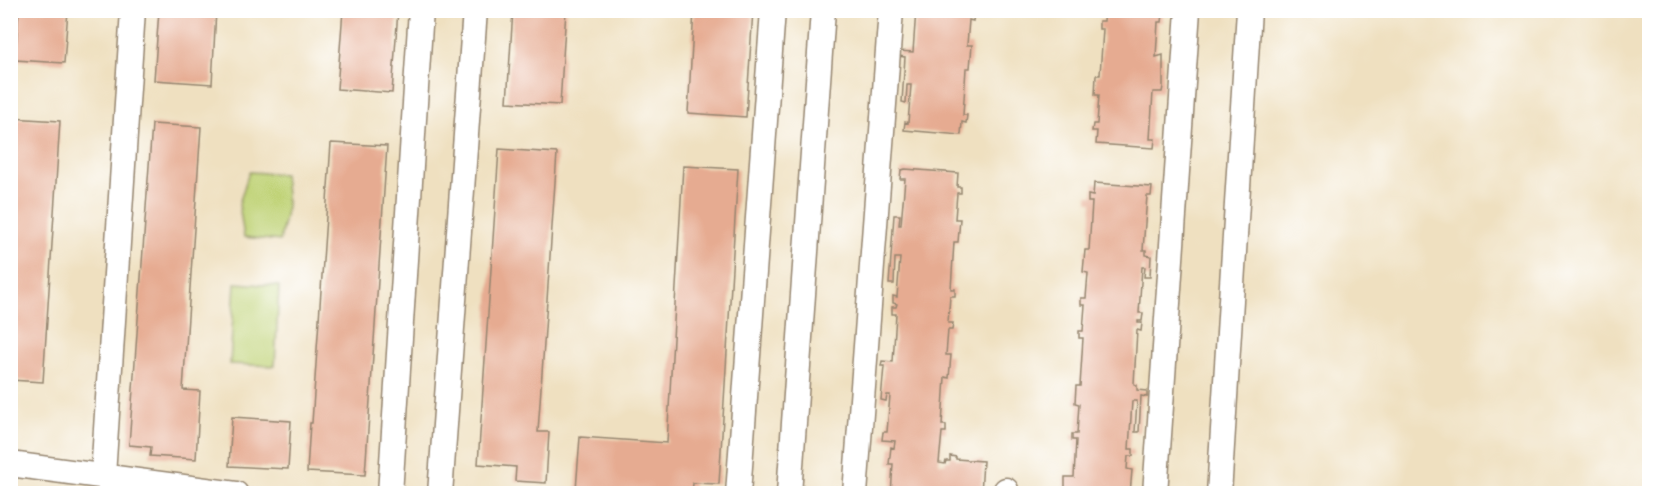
<svg xmlns="http://www.w3.org/2000/svg" width="1660" height="504" font-family="'Playpen Sans',sans-serif">
<style>
.green{fill:#c0d377;stroke:#7e7e4a;stroke-width:1.5}
.building{fill:#e6ab91}
.lines{fill:none;stroke-linecap:round;stroke-linejoin:round}
.minor-casing{stroke:#95856f;stroke-width:27}
.minor{stroke:#fff;stroke-width:24}
</style>
<rect width="100%" height="100%" fill="#fff"/>
<filter id="ink" filterUnits="userSpaceOnUse"><feTurbulence type="fractalNoise" baseFrequency=".0167" numOctaves="2"/><feDisplacementMap in="SourceGraphic" scale="12" xChannelSelector="R" yChannelSelector="G"/><feConvolveMatrix kernelMatrix="1 2 1 2 8 2 1 2 1" color-interpolation-filters="sRGB"/></filter>
<filter id="wash" filterUnits="userSpaceOnUse"><feTurbulence type="fractalNoise" baseFrequency=".008" numOctaves="4" result="noise"/><feDisplacementMap in="SourceGraphic" scale="24" xChannelSelector="R" yChannelSelector="G"/><feGaussianBlur stdDeviation="1.35" result="paint"/><feColorMatrix in="noise" values="0 0 0 0 0 0 0 0 0 0 0 0 0 0 0 0 0 1.4 0 .05"/><feComposite in="paint" operator="in"/></filter>
<g filter="url(#wash)">
<rect width="100%" height="100%" fill="#efe0c0"/>
<path class="green" d="M249 172 284 174 287 206 280 241 244 237 239 204Z
M235 283 279 286 275 366 230 364Z"/>
<g id="blocks">
<path class="building" d="M19 10H68L64 63 15 60Z
M159 10H216L212 84 154 80Z
M343 10H398L392 93 337 89Z
M513 10H566L560 105 507 102Z
M694 10H753L746 117 688 113Z
M916 10H970L969 13 974 14 973 21 969 20 967 45H972L970 68H966L963 115H967L966 123 962 122 961 135 904 130 905 122 908 123 911 85H907L906 103 902 102 905 57 898 56 899 51 913 52Z
M1105 10H1159V14H1163L1162 22H1158L1156 57 1163 55V87L1162 92H1153L1150 139H1155L1154 148 1096 144 1097 131H1092L1093 124H1097L1099 95H1095L1096 75H1100L1103 29H1099V21H1104Z
M11 118 60 121 43 382 10 380Z
M152 124 201 127 183 390 200 391 196 459 150 456 151 447 129 445Z
M331 143 387 146 365 475 307 472 310 423H312Z
M499 149 557 153 538 432H549L546 483 515 481 516 467 478 464Z
M683 166 738 169 719 484 693 483 692 494H640L576 490 580 437 667 443Z
M905 169 958 173 957 187H961V193H957L955 219H960L958 242H954L951 289H955V296H950L948 323H953L952 330H948L946 355H951L949 378 945 377 942 425H946V432H942L939 463 945 464 946 461H950V456L956 457V459L983 461 981 494H891L893 464H889L891 447 894 448 895 441 882 440 883 432H887L890 395H887L886 401 881 400 884 366H881L882 361 893 362 896 314H892V307H896L897 304 893 303V296L897 297 900 258H895L894 284H889L894 215H900L899 225H901L905 179H900L901 170Z
M1094 183 1152 187 1151 196H1147L1143 250H1146V255L1151 256 1150 277H1144L1145 267H1142L1139 313H1143L1142 321H1138V323H1142L1141 331 1137 330 1134 384 1137 385V390L1147 391V397L1141 396 1139 432H1135L1137 401H1132L1129 449H1133V456H1128L1127 469 1132 470 1130 494H1066L1065 492V477H1074L1076 440H1072V434H1077L1079 404 1075 403 1076 386H1080L1083 338H1079V331H1083L1085 305H1081V298H1086L1088 273 1083 272 1085 250H1089L1092 202H1088V195L1093 196Z
M232 417 291 421 288 469 229 466Z"/>
</g>
</g>
<g filter="url(#ink)">
<use href="#blocks" fill-opacity="0" stroke="#95856f" stroke-width="1.5"/>
<g class="lines">
<g class="minor-casing">
<path id="minor" d="M10 464 236 494
M103 476 133 10
M390 494 421 10
M440 494 475 10
M738 494 773 10
M789 494 823 10
M855 494 891 10
M1006 494V490
M1155 494 1188 10
M1219 494 1249 10"/>
</g>
<use href="#minor" class="minor"/>
</g>
</g>
<rect width="1660" height="504" fill="none" stroke="#fff" stroke-width="36"/>
</svg>
